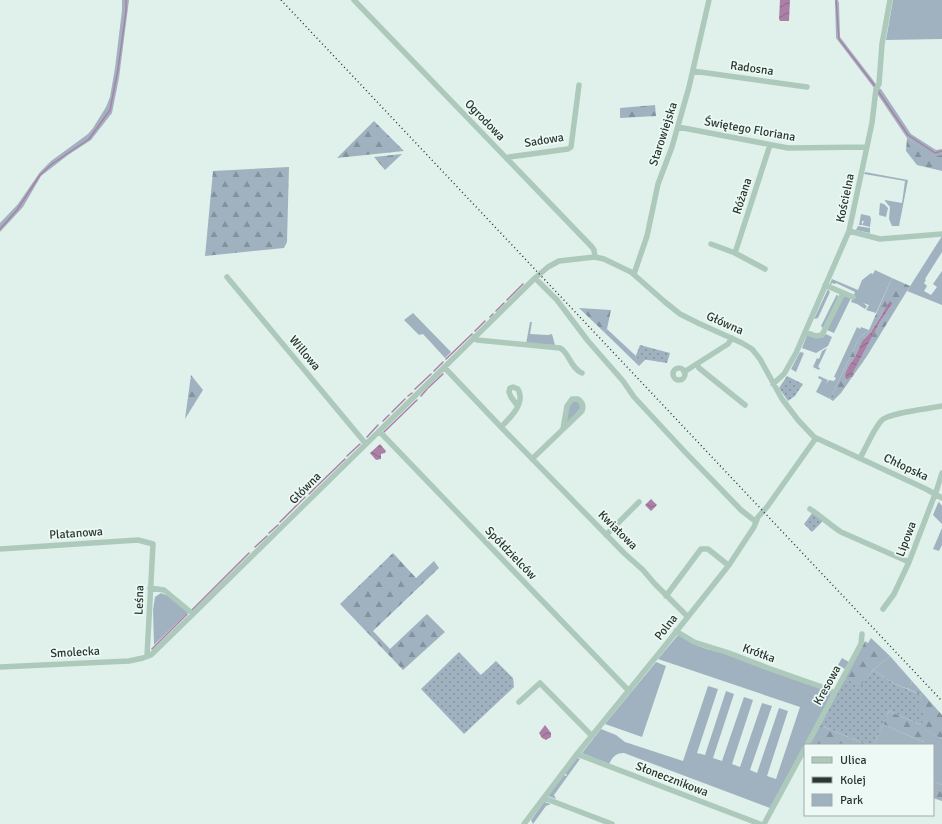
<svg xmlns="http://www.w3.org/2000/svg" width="942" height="824" font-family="Signika,sans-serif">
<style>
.green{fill:#a0b2c0}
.forest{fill:url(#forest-firs);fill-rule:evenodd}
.garden{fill:url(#garden-dots)}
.water{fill:url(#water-waves)}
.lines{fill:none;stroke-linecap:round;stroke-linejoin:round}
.stream{stroke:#ac80a6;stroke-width:1.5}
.minor{stroke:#acc9bc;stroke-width:5.5}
.rail{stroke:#2a3730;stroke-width:1.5;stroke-dasharray:1 3;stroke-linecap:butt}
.labels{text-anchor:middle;stroke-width:3.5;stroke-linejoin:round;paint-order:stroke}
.street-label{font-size:12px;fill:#2a3730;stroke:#ecf9f4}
</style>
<defs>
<pattern id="forest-firs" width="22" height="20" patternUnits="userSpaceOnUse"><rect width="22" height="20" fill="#a0b2c0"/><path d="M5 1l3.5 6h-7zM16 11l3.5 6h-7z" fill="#83929c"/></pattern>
<pattern id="garden-dots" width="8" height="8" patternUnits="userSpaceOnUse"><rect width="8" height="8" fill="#a0b2c0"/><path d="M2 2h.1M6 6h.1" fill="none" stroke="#83929c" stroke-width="1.8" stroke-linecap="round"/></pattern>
<pattern id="water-waves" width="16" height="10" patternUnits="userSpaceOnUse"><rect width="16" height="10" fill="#ac80a6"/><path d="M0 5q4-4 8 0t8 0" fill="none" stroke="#8c6a88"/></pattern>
</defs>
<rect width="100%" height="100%" fill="#e0f1eb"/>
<path class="green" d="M122 0H129L119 78 112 113 91 140 68 155 41 176 23 207 0 232V223L18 204 40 172 51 161 88 134 93 128 106 107 110 97 115 68 122 10Z
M835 0H838L839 3 840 37 876 84 874 88 836 38Z
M893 0H942V39L886 40Z
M878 88 881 89 911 134 936 150 942 149V155L934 157 907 138 876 92Z
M865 172 908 180 899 226H892L889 219 890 207 885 201V200L902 203 905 181 864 174Z
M880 203 884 204 888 208 886 217 879 215Z
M861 214 870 216 871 219 870 227 862 225 864 221H862V225H859Z
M858 226 870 228V233L856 230Z
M942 236V252L925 279 926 280 924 283 927 286 924 291 931 295 937 287 933 284 942 271V305L907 291Z
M875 270 892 278 876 313 866 310 869 305 863 303 867 306 865 309 857 304 851 302 855 292 836 283 835 284 832 283 831 285 830 284 832 279 858 290 862 280 871 273 873 274Z
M828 289 830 292 818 318 814 319Z
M837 294 838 297 824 329 821 326Z
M846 296 851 298 834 333 827 330 843 297Z
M413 313 451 352 445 358 423 334 419 335 404 320Z
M530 322H532L530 334 548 335 552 334 555 345 526 344Z
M857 327 860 329 861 327 869 330 859 338 830 399 816 392 822 380 818 378 819 376 828 380 826 384 829 380 834 381 836 378 834 377Z
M607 329 636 356 635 358 646 359 639 366 604 332Z
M826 334 832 337 828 346 816 353 802 348 807 335 824 336Z
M827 348 818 367 820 368 819 370 813 367 817 358 819 359 822 351Z
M800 352 804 353 796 372 791 369Z
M578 401 581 408 568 422 566 421 570 402Z
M939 502 942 506V524L933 515 938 503Z
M942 528V545L939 551 933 549Z
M161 593 168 596 188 612 154 645 153 610 155 597Z
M678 635 696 645 707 649 722 653 829 691 831 694V696L770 808 624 753C615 753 613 757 609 764L582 753 601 729 616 735 625 742 683 761 708 686 718 689 697 753 705 755 726 691 734 694 713 758 722 761 744 697 753 700 732 764 740 767 762 703 772 706 750 770 757 773 779 708 788 711 767 776 776 779 800 707 658 659Z
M890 656 912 681 908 689 895 684 873 670Z
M842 658 849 662 845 669 838 665Z
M656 662 666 666 642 737 605 724Z
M883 724 923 742 928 731 942 739V785L933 781V745H874Z
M577 758 580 759 554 795 556 799 548 796 564 775 566 776 567 775 565 773Z
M544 802 551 804 546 806 533 824 531 820Z"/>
<path class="forest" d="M655 105 656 116 620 118V108Z
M374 121 404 151 337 158Z
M907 138 934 156 942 155V171L917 165 906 151Z
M402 154 385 170 374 157Z
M289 167 287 242 284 248 205 256 213 171Z
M892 278 910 286 867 356 841 393 833 401 830 399 859 338 869 330ZM892 304 880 322 856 366 845 374 848 367 855 357 862 341 871 332 883 312Z
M579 308 611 310 607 329 604 332Z
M191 375 203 390 185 419Z
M393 553 416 578 434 561 439 568 373 631 390 649 427 614 445 632 403 670 340 604Z
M871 638 890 656 873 670 861 686 844 679 865 641 868 643Z
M912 681 942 715V739L929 732 923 742 883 724 889 711 921 725 915 709 922 695 908 689Z
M819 725 868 745H809Z
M933 781 942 785V801L933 798Z"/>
<path class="garden" d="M640 345 670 353 667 363 635 358Z
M787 376 803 384 795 396 788 401 779 388Z
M813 512 822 519V522L812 532 804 524Z
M459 652 481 675 496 661 513 678 514 687 464 734 421 689Z
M873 670 895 684 922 695 916 709 926 714 921 725 889 711 874 745H868L819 725 844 679 861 685Z"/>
<path class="water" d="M780 0H790L789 21H780L779 19Z
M890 301 892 303V304L880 322 851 376 848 379H846L845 374 848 367 855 357 862 341 871 332Z
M380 444 386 451 385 453 381 454V459L376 460 370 453Z
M651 499 657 505 651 511 645 505Z
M545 725 551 733V737L546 740 542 738 539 733Z"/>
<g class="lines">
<path class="stream" d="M836 0 839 39 875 86
M878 91 908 135 935 153 942 151
M0 229 17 210 40 175 52 164 89 139 110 110 118 69 126 11V0
M507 300 523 284
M496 311 504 303
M490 317 493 314
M475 331 485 321
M446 359 472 334
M434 371 443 362
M428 388 443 374
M415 389 431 374
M408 396 412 393
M421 396 427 389
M392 412 405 399
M383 421 389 415
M384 432 417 400
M367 437 378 425
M347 456 360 444
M317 486 345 459
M309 494 316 487
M280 522 305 497
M269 533 278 525
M255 547 267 536
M192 610 249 553
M152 649 187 614"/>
<path class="minor" d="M354 0 592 247 594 250 595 257
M693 71 807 87
M678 127 788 148 867 147
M507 159 509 157 568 149 571 147 579 85
M849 231 880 239 942 234
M711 244 735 253 765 269
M735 253 770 145
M634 274 647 236 658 184 672 147 689 87 709 0
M227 277 366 444
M535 278 557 300 588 341 623 381 634 397 685 452 741 510 755 521
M825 285 853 297
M805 332 816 336 822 335 843 293
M474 337 477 340 560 348C569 352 570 368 582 373
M697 364 699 368 745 405
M444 367 501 427 625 554 643 570 654 583 688 617
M673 374a6 6 0 1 1 12 0a6 6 0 1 1-12 0Z
M684 372 728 344 732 338
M773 384 784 374 796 353 849 231 872 123 876 89 879 84 882 44 890 0
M501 427C510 418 526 403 518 389L513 387 510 388 509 392 511 397 517 405
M379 431 629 691
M860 458C866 448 874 428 882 420 891 412 929 409 942 406
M532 459 582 411C584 406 582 402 578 399H572L567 406 563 429
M810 509C821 516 830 525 841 532L909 562
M606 535 639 502
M0 549 138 540 153 544 147 656
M150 588 164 590 193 614
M666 596 701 549H708L728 565
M883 609 894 594 909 562 937 489 942 473
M676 631 694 642 729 653 768 668 825 688 834 693
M0 667 129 661 143 658 151 655 193 614 535 278 548 267 559 261 595 257 604 259 631 272 665 302 680 314 698 323 742 343 752 349 760 359 782 399 798 420 814 437 926 489 942 498
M519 702 540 683 592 736
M807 745 861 644 862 634
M577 754 760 824
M544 798 612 824
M524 824 577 754 664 647 729 565 754 527 758 517 767 507 816 438
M764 824 805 748"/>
<path class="rail" d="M281 0 942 701"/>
</g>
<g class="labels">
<g class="street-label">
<text transform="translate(752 68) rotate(8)" y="4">Radosna</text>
<text transform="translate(485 120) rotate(46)" y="4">Ogrodowa</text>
<text transform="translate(750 129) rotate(10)" y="4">Świętego Floriana</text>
<text transform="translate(663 134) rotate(-72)" y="4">Starowiejska</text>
<text transform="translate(544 140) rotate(-9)" y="4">Sadowa</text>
<text transform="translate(742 196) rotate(-72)" y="4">Różana</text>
<text transform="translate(845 198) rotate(-78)" y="4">Kościelna</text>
<text transform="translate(725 323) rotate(24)" y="4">Główna</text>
<text transform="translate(305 353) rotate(50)" y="4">Willowa</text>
<text transform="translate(906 467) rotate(25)" y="4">Chłopska</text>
<text transform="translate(305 488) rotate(-45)" y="4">Główna</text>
<text transform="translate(618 530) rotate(45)" y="4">Kwiatowa</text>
<text transform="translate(76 533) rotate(-4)" y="4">Platanowa</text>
<text transform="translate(906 539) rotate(-69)" y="4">Lipowa</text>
<text transform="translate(511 553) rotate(46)" y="4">Spółdzielców</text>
<text transform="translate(139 600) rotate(-88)" y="4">Leśna</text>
<text transform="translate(666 627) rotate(-52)" y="4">Polna</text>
<text transform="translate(75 652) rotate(-3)" y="4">Smolecka</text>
<text transform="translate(759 653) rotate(20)" y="4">Krótka</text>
<text transform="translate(827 685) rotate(-61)" y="4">Kresowa</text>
<text transform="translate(672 779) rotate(21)" y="4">Słonecznikowa</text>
</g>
</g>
<rect x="804" y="744" width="130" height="72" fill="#ecf9f4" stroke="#9eaba6"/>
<rect x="812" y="757" width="20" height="6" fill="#acc9bc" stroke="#9eaba6"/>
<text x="840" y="764" font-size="12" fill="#2a3730">Ulica</text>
<rect x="812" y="777" width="20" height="6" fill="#2a3730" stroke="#9eaba6"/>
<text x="840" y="784" font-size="12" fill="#2a3730">Kolej</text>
<rect x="812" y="794" width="20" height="12" fill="#a0b2c0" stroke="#9eaba6"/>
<text x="840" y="804" font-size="12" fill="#2a3730">Park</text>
</svg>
